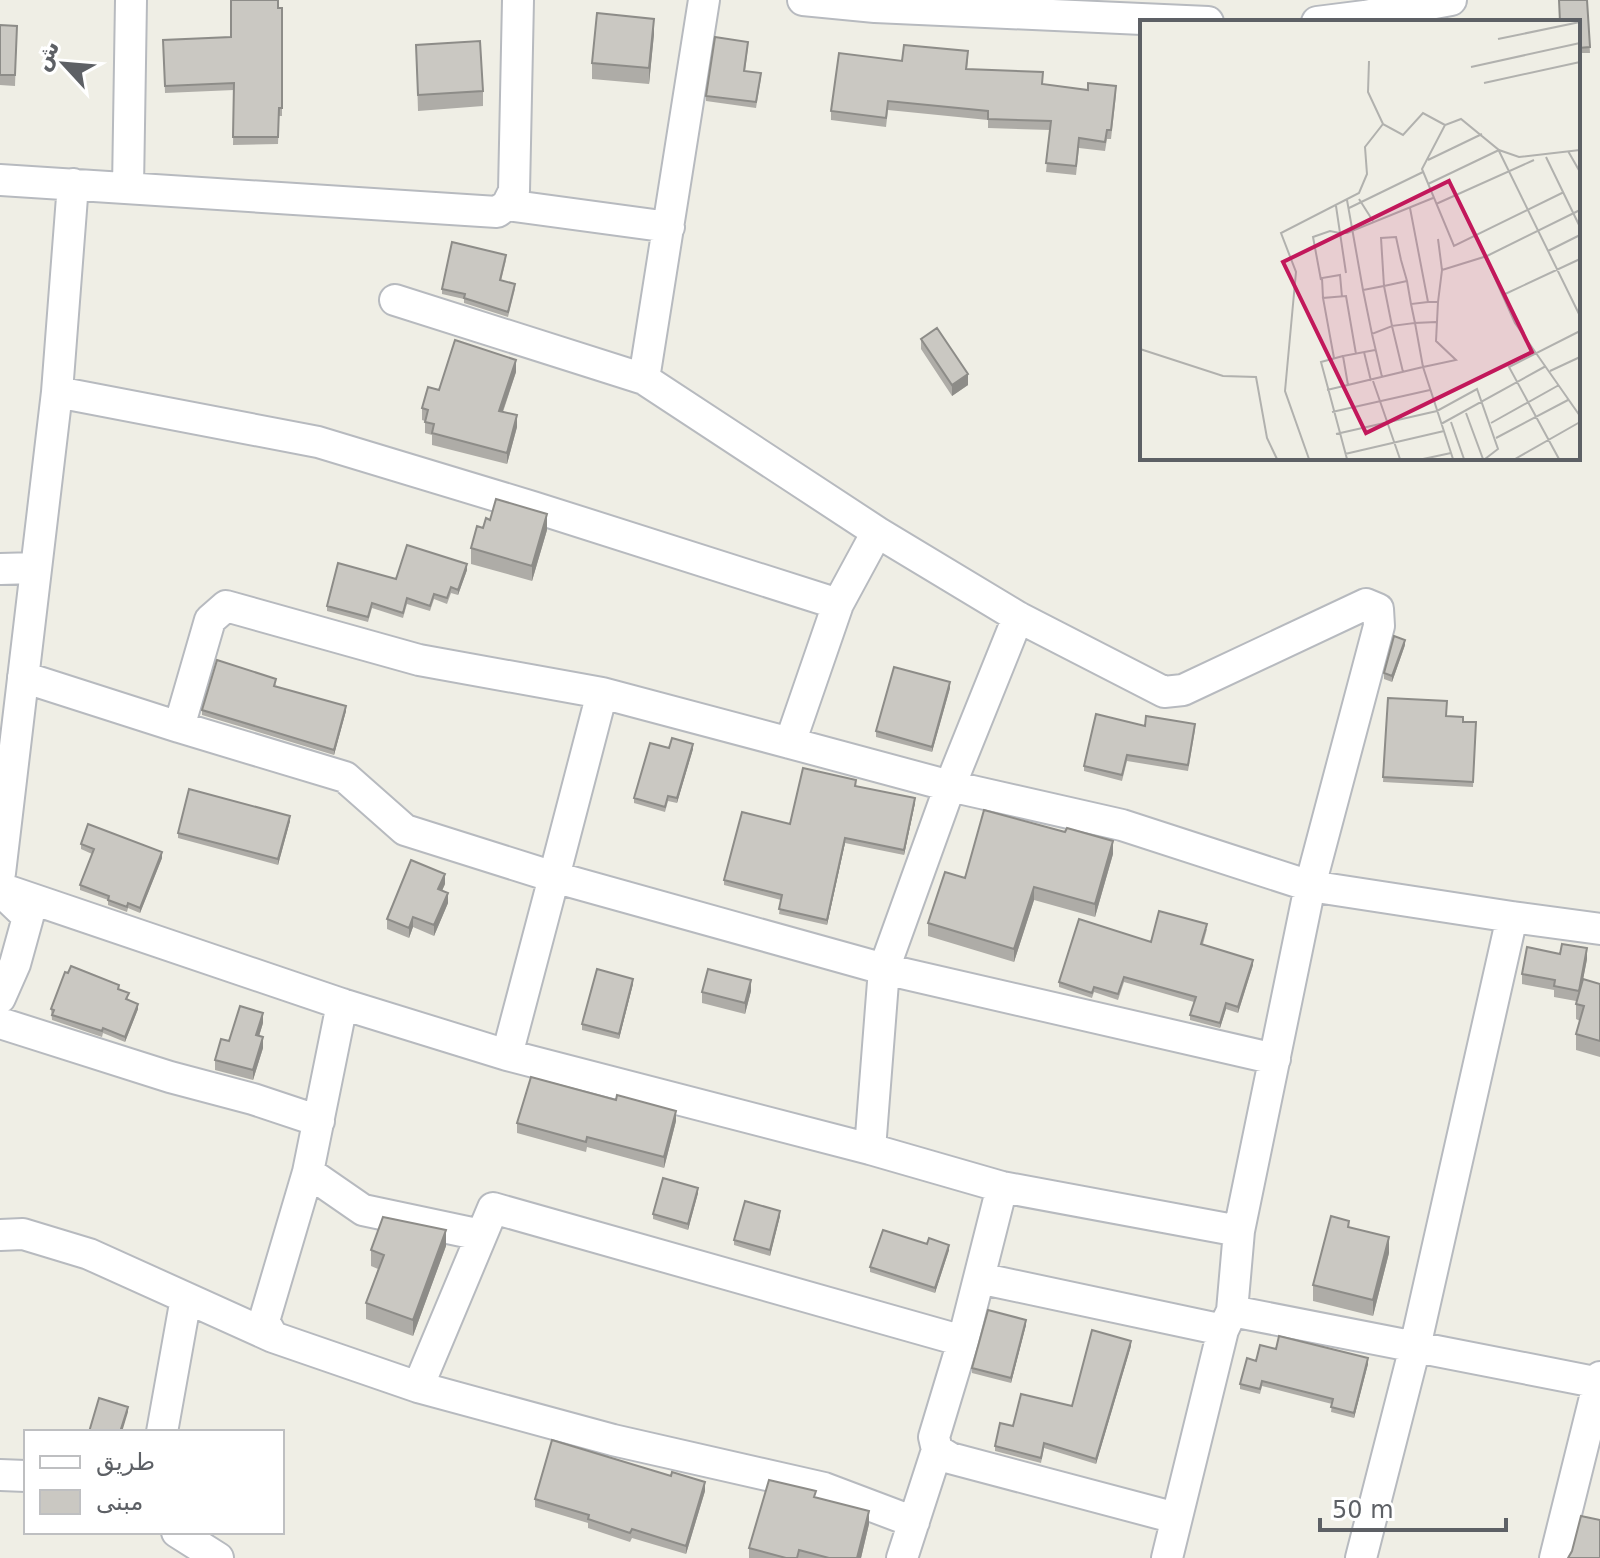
<svg xmlns="http://www.w3.org/2000/svg" width="1600" height="1558" font-family="'DejaVu Sans',Vazirmatn,sans-serif">
<style>
.lines{fill:none;stroke-linecap:round;stroke-linejoin:round}
.street-casing{stroke:#b7babf;stroke-width:34}
.street{stroke:#fff;stroke-width:30}
.wall{fill:#aeaca7}
.shaded-wall{fill:#8d8c88}
.building{fill:#cac8c2;stroke:#8d8c88;stroke-width:2}
.inset-road{fill:none;stroke:#b1b1ae;stroke-width:2}
.view{fill:#c2185b;fill-opacity:0.15;stroke:#c2185b;stroke-width:4}
.inset-edge{fill:none;stroke:#5d6065;stroke-width:4}
</style>
<rect width="100%" height="100%" fill="#efeee5"/>
<g class="lines">
<g class="street-casing">
<path id="street" d="M803 0 875 7 1208 22
M1317 22 1365 16 1451 0
M0 180 497 212 507 205 514 191 518 0
M128 188 131 0
M507 205 669 227
M644 379 704 0
M57 392 318 442 533 507 838 604 877 532 644 379 395 300
M877 532 1018 617 1164 692 1183 690 1366 604 1378 609 1379 626 1310 886 1122 825 950 786 1018 617
M0 569 36 568
M838 604 790 743 950 786 884 969 554 877 507 1055 870 1149 884 969 1275 1059
M23 677 179 727
M602 693 554 877 405 830 345 777 179 727 210 620 226 606 419 660 602 693 790 743
M0 873 57 392 73 184
M0 888 342 1004 507 1055
M0 998 15 964 28 917 2 892
M0 1023 170 1077 253 1099 319 1121
M870 1149 1002 1187 1239 1231
M308 1172 342 1004
M1002 1187 963 1341 934 1437 937 1450 950 1458 1176 1518
M0 1235 23 1234 89 1254 273 1337
M979 1278 1223 1330
M1232 1311 1600 1383
M418 1387 273 1337 264 1321 308 1172 363 1210 481 1235
M162 1432 186 1298
M0 1475 26 1476
M914 1522 824 1488 613 1440 418 1387 493 1208 963 1341
M177 1532 218 1558
M902 1558 937 1450
M1167 1558 1223 1330 1232 1311 1239 1231 1310 886 1512 917 1600 929
M1361 1558 1415 1347 1512 917
M1555 1558 1600 1377"/>
</g>
<use href="#street" class="street"/>
</g>
<path class="wall" d="M1587 0 1590 53H1578V22Z
M278 8H282V116H279L278 144 233 145 234 90 165 93 163 40 231 37Z
M0 25 17 26 15 86 0 85Z
M654 34 649 84 592 79V63Z
M416 45 483 91V106L418 111Z
M748 47 745 71 761 78 756 108 706 101V96Z
M968 60 967 69 1043 84 1116 95 1111 139H1107L1105 151 1079 148 1076 175 1046 172 1050 130 988 128V120L888 110 886 127 831 120V111L902 61Z
M506 260 501 281 515 289 508 317 464 303V299L442 294V289Z
M921 339 968 385 952 396 921 349Z
M516 372 503 412 517 427 507 464 432 445V435L425 433V421L422 420V408L439 390Z
M547 530 532 581 471 564V548Z
M467 570 458 595 451 593 447 604 434 599 430 611 407 604 403 618 372 608 368 622 327 611V606L396 579Z
M1405 645 1392 682 1384 679V673Z
M276 684 275 686 346 711 334 755 202 715V710Z
M950 688 932 752 876 737V731Z
M1388 698 1463 722H1476L1473 787 1383 782Z
M1145 726 1195 730 1188 771 1127 761 1122 781 1084 771V766Z
M669 748 693 749 677 803 668 801 665 812 634 803V798Z
M856 786 915 803 904 855 845 843 827 925 779 914 781 900 724 885V880L790 824Z
M290 821 278 865 178 838V833Z
M81 844 162 858 140 913 128 908 127 912 108 905V900L80 890V885L92 854 81 849Z
M1113 854 1095 917 1034 900 1014 962 928 936V923L965 878Z
M445 884 442 890 448 903 434 936 413 927 409 938 387 929V919Z
M1207 929 1203 944 1253 965 1238 1013 1226 1009 1220 1028 1190 1020V1015L1194 1002 1124 982 1118 1000 1094 992 1092 998 1059 987V982L1151 942Z
M1587 959 1583 979 1600 984V1057L1576 1050V1034L1580 1021 1576 1019V1001L1554 997V990L1522 984V974Z
M633 984 619 1039 582 1030V1024Z
M119 990 138 1009 125 1042 103 1033 102 1037 52 1020 51 1009Z
M751 991 745 1014 702 1003V992Z
M263 1023 259 1036 263 1048 253 1080 215 1070V1060L229 1041Z
M676 1121 664 1168 587 1147 586 1152 517 1133V1123Z
M698 1193 688 1230 653 1219V1214Z
M780 1216 770 1256 734 1245V1240Z
M927 1244 949 1250 935 1293 870 1272V1267Z
M446 1246 413 1336 366 1319V1303L378 1269 371 1266V1250Z
M1389 1253 1373 1316 1313 1301V1285Z
M1026 1325 1011 1383 972 1373V1368Z
M1131 1346 1096 1464 1044 1448 1041 1463 995 1451V1446L1013 1426 1072 1406Z
M1276 1349 1368 1364 1354 1418 1331 1412 1332 1404 1262 1386 1260 1394 1240 1389V1384L1256 1361Z
M705 1491 686 1554 632 1538 630 1542 588 1528V1523L535 1507V1499Z
M816 1498 869 1524 861 1558H749V1548Z"/>
<path class="shaded-wall" d="M654 19V34L649 84V68Z
M516 360V372L499 422V411Z
M968 374V385L952 396V385Z
M517 415V427L507 464V453Z
M547 514V530L532 581V566Z
M467 564V570L458 595V590Z
M1405 640V645L1392 682V676Z
M950 682V688L932 752V747Z
M346 706V711L334 755V750Z
M693 744V749L677 803V798Z
M915 798V803L904 855V850Z
M290 816V821L278 865V859Z
M845 838V843L827 925V920Z
M1113 841V854L1095 917V904Z
M162 852V858L140 913V908Z
M445 874V884L438 900V889Z
M1034 887V900L1014 962V949Z
M448 893V903L434 936V925Z
M413 917V927L409 938V928Z
M1587 948V959L1579 1001V991Z
M1253 960V965L1238 1013V1007Z
M633 979V984L619 1039V1034Z
M751 980V991L745 1014V1003Z
M1226 1003V1009L1220 1028V1023Z
M138 1004V1009L125 1042V1037Z
M263 1013V1023L256 1046V1035Z
M263 1037V1048L253 1080V1070Z
M676 1111V1121L664 1168V1157Z
M698 1188V1193L688 1230V1224Z
M780 1211V1216L770 1256V1250Z
M446 1230V1246L413 1336V1320Z
M1389 1237V1253L1373 1316V1300Z
M949 1245V1250L935 1293V1288Z
M1026 1320V1325L1011 1383V1378Z
M1131 1341V1346L1096 1464V1459Z
M1368 1358V1364L1354 1418V1413Z
M128 1407V1412L122 1432H120Z
M705 1482V1491L686 1554V1546Z
M869 1511V1524L861 1558H857Z"/>
<path class="building" d="M231 0H278V8H282V108H279L278 137H233L234 83 165 86 163 40 231 37Z
M1559 0H1587L1590 47 1578 48V22H1560Z
M597 13 654 19 649 68 592 63Z
M0 25 17 26 15 75H0Z
M715 37 748 42 744 71 761 73 756 102 706 96Z
M480 41 483 91 418 95 416 45Z
M904 45 968 51 966 69 1043 72 1042 84 1088 90V83L1116 86 1111 130H1107L1105 142 1079 138 1076 166 1046 163 1051 121 988 119V111L888 101 886 118 831 111 839 53 902 61Z
M452 242 506 255 500 280 515 284 508 312 464 298 465 294 442 289Z
M937 328 968 374 952 385 921 339Z
M455 340 516 360 499 411 517 415 507 453 432 433 434 424 425 422 428 410 422 408 428 387 439 390Z
M496 499 547 514 532 566 471 548 477 526 483 528 486 518 490 520Z
M407 545 467 564 458 590 451 587 447 598 434 594 430 606 407 598 403 613 372 603 368 617 327 606 338 563 396 579Z
M1394 636 1405 640 1392 676 1384 673Z
M217 660 276 679 274 686 346 706 334 750 202 710Z
M894 667 950 682 932 747 876 731Z
M1388 698 1447 701 1446 716 1463 717V722H1476L1473 782 1383 777Z
M1096 714 1145 726 1146 716 1195 724 1188 765 1127 755 1122 775 1084 766Z
M672 738 693 744 677 798 668 796 665 807 634 798 650 743 669 748Z
M803 768 856 780 855 786 915 798 904 850 845 838 827 920 779 909 782 895 724 880 742 812 790 824Z
M189 789 290 816 278 859 178 833Z
M984 810 1065 832 1067 828 1113 841 1095 904 1034 887 1014 949 928 923 945 872 965 878Z
M88 824 162 852 140 908 128 903 127 907 108 900 109 896 80 885 94 849 81 844Z
M411 860 445 874 438 889 448 893 434 925 413 917 409 928 387 919Z
M1159 911 1207 924 1201 944 1253 960 1238 1007 1226 1003 1220 1023 1190 1015 1196 997 1124 977 1118 994 1094 987 1092 993 1059 982 1079 919 1151 942Z
M1562 944 1587 948 1579 991 1554 986 1555 980 1522 974 1527 947 1560 954Z
M71 966 119 985 118 989 129 993 126 999 138 1004 125 1037 103 1028 102 1031 52 1015 54 1010 51 1009 65 972 68 973Z
M597 969 633 979 619 1034 582 1024Z
M708 969 751 980 745 1003 702 992Z
M1583 979 1600 984V1041L1576 1034 1584 1006 1576 1004Z
M240 1006 263 1013 256 1035 263 1037 253 1070 215 1060 221 1039 229 1041Z
M531 1077 616 1100 617 1095 676 1111 664 1157 587 1137 586 1142 517 1123Z
M663 1178 698 1188 688 1224 653 1214Z
M745 1201 780 1211 770 1250 734 1240Z
M1331 1216 1349 1221 1348 1227 1389 1237 1373 1300 1313 1285Z
M383 1217 446 1230 413 1320 366 1303 384 1255 371 1250Z
M883 1230 927 1244 929 1238 949 1245 935 1288 870 1267Z
M988 1310 1026 1320 1011 1378 972 1368Z
M1092 1330 1131 1341 1096 1459 1044 1443 1041 1458 995 1446 1000 1423 1013 1426 1021 1394 1072 1406Z
M1279 1336 1368 1358 1354 1413 1331 1407 1333 1399 1262 1381 1260 1389 1240 1384 1247 1358 1256 1361 1260 1345 1276 1349Z
M99 1398 128 1407 120 1432H89Z
M552 1440 671 1476 672 1472 705 1482 686 1546 632 1529 630 1533 588 1519 589 1515 535 1499Z
M769 1480 816 1491 814 1497 869 1511 857 1558H829L799 1550 797 1558H786L749 1548Z
M1581 1516 1600 1520V1558H1568L1572 1551Z"/>
<g transform="translate(1140 20)">
<rect width="440" height="440" fill="#efeee5"/>
<path class="inset-road" d="M358 19 440 2M229 41 228 72 243 104M331 47 440 23M344 63 440 42M359 131 440 296M428 131 440 152M406 137 440 207M288 140 342 114M288 164 359 130M424 172 314 226 282 149 305 105 321 99 359 130 379 137 440 130M219 179 233 201M207 180 223 270M296 184 394 140M196 186 200 213H207L293 178M209 188 283 152M270 188 288 282H298L302 250 298 219M336 216 375 303 440 396M408 231 440 215M302 250 347 236 440 190M181 260 173 217 190 211 200 213 206 253M267 261 244 266 241 218 256 217 261 240 267 261 271 284M363 275 440 239M183 278 182 258 200 255 202 277M296 302 275 303 283 347 316 340 296 321 298 282M232 314 242 357M0 329 83 356 116 357 127 418 137 439M224 332 231 361M203 336 181 342 207 439M194 338 183 278 206 276 216 334M410 351 440 337M263 352 252 306 232 314 223 270 244 266 252 306 275 303 271 284 288 282M233 361 260 439M208 365 203 336 235 330M187 370 283 347 313 439M192 392 290 370M326 393 343 439M311 402 324 439M351 403 419 365M301 404 406 346M196 414 297 391 337 369 358 429 345 439M356 418 428 380M205 434 304 411M169 439 145 371 156 252 141 213 219 173 227 154 225 127 243 104 263 115 283 93 305 105M283 439 311 433M375 439 440 402M419 439 369 347 440 311"/>
<path class="view" d="M309 161 392 332 226 413 143 242Z"/>
<rect width="440" height="440" class="inset-edge"/>
</g>
<rect x="24" y="1430" width="260" height="104" fill="#ffffff" stroke="#bebfc1" stroke-width="2"/>
<rect x="40" y="1456" width="40" height="12" fill="#ffffff" stroke="#bebfc1" stroke-width="2"/>
<text x="96" y="1470" font-size="24" fill="#5d6065">طريق</text>
<rect x="40" y="1490" width="40" height="24" fill="#cac8c2" stroke="#bebfc1" stroke-width="2"/>
<text x="96" y="1510" font-size="24" fill="#5d6065">مبنى</text>
<g transform="translate(64 64) rotate(296)" stroke="#ffffff" stroke-width="6" paint-order="stroke">
<path d="M0-6L14 30L0 20L-14 30Z" fill="#5d6065"/>
<text y="-12" font-size="22" font-weight="bold" text-anchor="middle" fill="#5d6065">ش</text>
</g>
<path d="M1320 1518v12h186v-12" fill="none" stroke="#5d6065" stroke-width="4"/>
<text x="1332" y="1518" font-size="24" fill="#5d6065" stroke="#ffffff" stroke-width="6" paint-order="stroke">50 m</text>
</svg>
